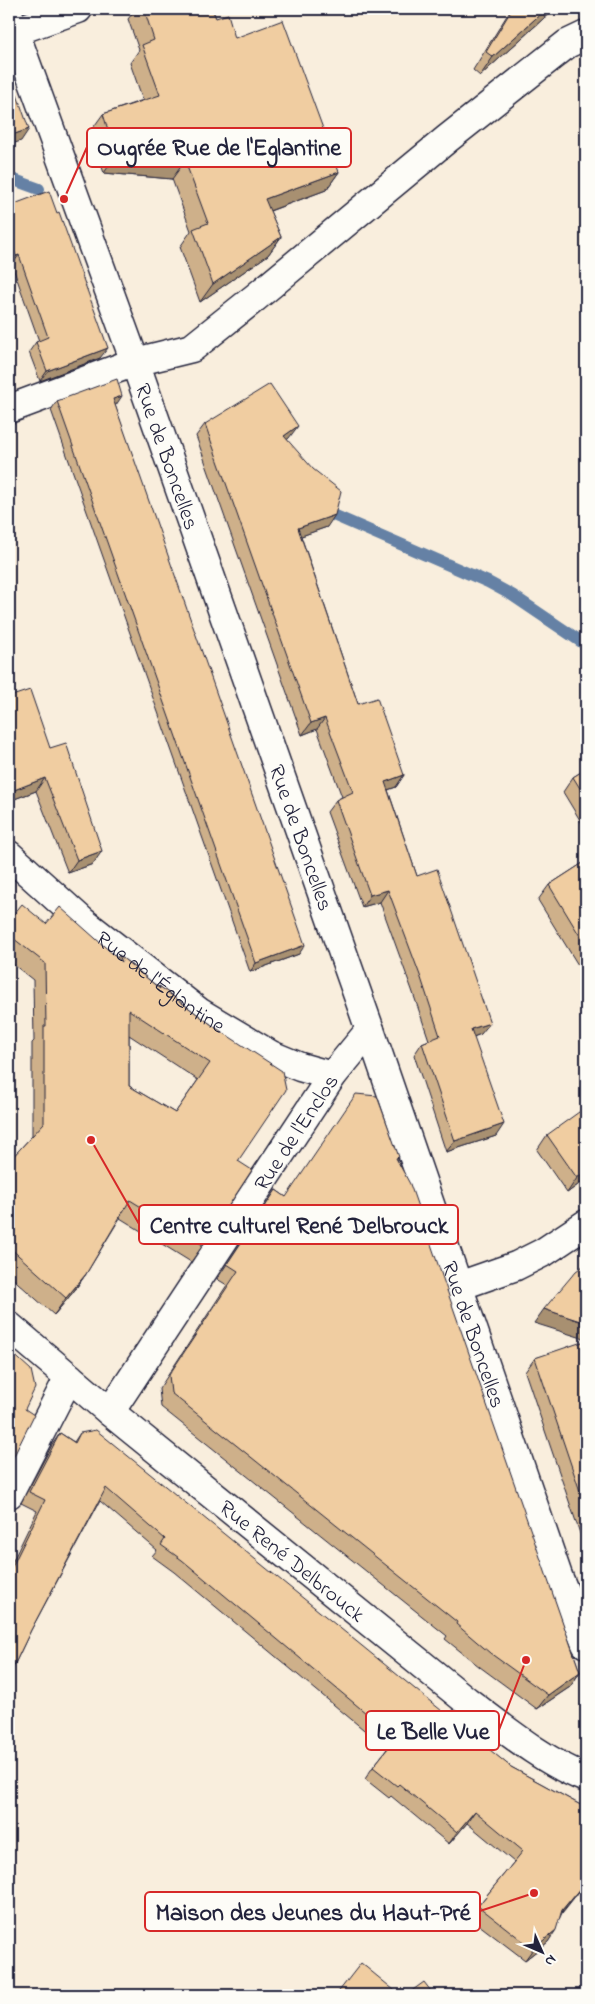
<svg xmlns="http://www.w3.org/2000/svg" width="595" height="2004" font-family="'Indie Flower',sans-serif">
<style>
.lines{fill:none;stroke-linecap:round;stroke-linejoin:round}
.stream{stroke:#6581a5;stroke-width:12}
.minor-casing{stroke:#22223b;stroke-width:31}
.major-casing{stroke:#22223b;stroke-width:31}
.minor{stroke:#fdfcf7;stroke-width:28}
.major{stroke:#fdfcf7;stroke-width:28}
.wall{fill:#ceb08a;stroke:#22223b;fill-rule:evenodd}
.shaded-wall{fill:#a89071;stroke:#22223b}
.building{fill:#f0cda1;stroke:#22223b;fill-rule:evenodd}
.labels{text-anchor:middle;stroke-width:5;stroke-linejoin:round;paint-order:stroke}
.street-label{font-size:22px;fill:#22223b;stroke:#fdfcf7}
.leader{fill:none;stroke:#d62828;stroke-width:2}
.callout-dot{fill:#d62828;stroke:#fdfcf7;stroke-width:2}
.callout{fill:#fdfcf7;stroke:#d62828;stroke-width:2}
.callout-label{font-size:24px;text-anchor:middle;font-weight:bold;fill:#22223b}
</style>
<rect width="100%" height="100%" fill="#f9eedd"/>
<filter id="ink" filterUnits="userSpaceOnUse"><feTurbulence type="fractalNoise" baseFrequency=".02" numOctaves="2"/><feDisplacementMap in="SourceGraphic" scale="10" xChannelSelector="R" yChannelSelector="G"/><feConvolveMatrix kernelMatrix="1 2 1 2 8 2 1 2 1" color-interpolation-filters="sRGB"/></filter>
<g filter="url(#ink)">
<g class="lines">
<path class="stream" d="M9 178 39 189
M331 514 488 582 512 595 586 645"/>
<g class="minor-casing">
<g id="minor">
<path d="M16 31 78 9"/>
<path d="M9 409 135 362 192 348 256 297 447 139 567 44 586 35"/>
<path id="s1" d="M9 855 82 921 199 1012 271 1055 300 1067 332 1076"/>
<path d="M459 1286 516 1266 544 1252 586 1224"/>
<path id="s2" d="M9 1326 110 1412 467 1701C502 1727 546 1763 586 1778"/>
<path id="s3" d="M110 1412 332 1076 370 1030"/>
<path d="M9 1494 69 1377"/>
</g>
</g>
<g class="major-casing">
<g id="major">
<path id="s4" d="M9 16 135 362 370 1030 558 1576 586 1644"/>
</g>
</g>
<use href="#minor" class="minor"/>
<use href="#major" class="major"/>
</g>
<path class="wall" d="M136 9H212L216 18 235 38 339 172 326 190 270 211 281 237 268 255 200 302 180 247 191 231 172 179 104 173 90 132 103 114 143 100 130 63 139 50 128 19Z
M511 9H554L480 76 473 70Z
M9 206 100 358 40 381 29 352 36 342 39 341 12 265 9 266Z
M57 401 116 405H115L299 954 250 972 51 410Z
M205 424 289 438 287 439 327 527 301 536 358 704 404 775 396 787 388 790 417 876 481 1034 473 1037 496 1136 446 1152 414 1055 422 1043 429 1040 412 990 380 902 362 907 327 812 336 800 342 797 317 729 302 735 196 436Z
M9 697 50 748 93 864 68 873 36 791 9 801Z
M586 769V830L563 792 573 777Z
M586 861V978L538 900 549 885Z
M9 920 46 924 117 958 119 955 158 987 159 986 216 1028 238 1161 203 1245 191 1262 120 1218 86 1274 74 1291 54 1315 9 1275V1161L32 1136V1043L34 1041 33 980 9 961ZM129 1035 198 1080 175 1113 129 1086Z
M547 1135 586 1179 567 1193 537 1150Z
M399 1157 397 1160 580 1672 570 1687 537 1709 480 1667 445 1639 447 1636 161 1407 159 1389 227 1285 217 1279 276 1190 286 1197Z
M586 1345V1551L525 1372 535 1358Z
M60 1433 74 1442 80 1433 511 1767 586 1808V1885L585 1884 562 1913 548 1942 525 1960 470 1918 478 1906 514 1862 467 1823 449 1844 391 1796 389 1798 365 1779 373 1767 387 1749 174 1572 152 1556 157 1550 100 1501 31 1630 9 1676V1569L37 1511 21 1503 52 1445Z"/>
<path class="shaded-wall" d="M546 9H554L480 76 493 57Z
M29 129 21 141 9 145V136Z
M116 155 185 161 172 179 104 173Z
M339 172 326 190 253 217 265 199Z
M281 237 268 255 200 302 213 284Z
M19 255 12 265 9 266 16 256Z
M108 348 100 358 40 381 47 371Z
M122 396 116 405 106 408 113 399Z
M298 426 289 438 276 448 284 436Z
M335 515 327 527 290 540 298 528Z
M325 718 317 729 302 735 311 723Z
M404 775 396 787 376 794 385 782Z
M45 778 36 791 9 801V792Z
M102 851 93 864 68 873 77 860Z
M388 890 380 902 362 907 370 895Z
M305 945 299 954 250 972 256 963Z
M490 1023 481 1034 462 1041 471 1029Z
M504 1124 496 1136 446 1152 455 1141Z
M586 1171V1179L567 1193 577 1178Z
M86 1274 74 1291 54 1315 66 1298Z
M544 1309 586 1323V1335L582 1338 534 1323Z
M580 1672 570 1687 537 1709 548 1695Z
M475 1811 467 1823 449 1844 457 1832Z
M586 1881V1882L554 1922 562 1910Z
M556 1930 548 1942 525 1960 533 1949Z"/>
<path class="building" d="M144 9H212L216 18 228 14 235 38 283 20 339 172 265 199 281 237 213 284 193 229 208 223 185 161 116 155 103 114 160 95 142 45 154 40Z
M512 9H546L493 57 486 52Z
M9 72 29 129 9 136Z
M49 191 57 213 59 212 108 348 47 371 36 342 48 337 19 255 16 256 9 235V206Z
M117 379 122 396 113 399 305 945 256 963 57 401Z
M270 384 298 426 284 436 313 469 341 491 335 515 298 528 358 704 377 698 404 775 385 782 417 876 437 869 490 1023 471 1029 504 1124 455 1141 422 1043 440 1036 421 978 388 890 370 895 336 800 353 792 325 718 311 723 205 424Z
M30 690 50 748 66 743 102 851 77 860 45 778 9 792V697Z
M586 769V798L573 777Z
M586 861V946L549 885Z
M22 904 46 924 60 907 122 962 119 955 160 989 159 986 216 1028 282 1071 286 1090 238 1161 252 1170 203 1245 130 1200 86 1274 66 1298 9 1247V1161L44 1123V1026H46L45 963 9 935V920ZM129 1010 210 1063 175 1113 129 1086Z
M356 1094 377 1096 399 1157 396 1158 410 1184 580 1672 548 1695 490 1653 456 1624 457 1622 171 1393 169 1375 238 1271 227 1264 276 1190 286 1197Z
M586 1107V1171L577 1178 547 1135Z
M586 1264V1323L544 1309 576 1271Z
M585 1341 586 1345V1509L535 1358Z
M9 1350 31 1370 35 1388 25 1409 34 1415 9 1466Z
M96 1430 511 1767 586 1808V1881L562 1910 556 1930 533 1949 478 1906 523 1851 475 1811 457 1832 399 1784 397 1786 373 1767 396 1738 182 1560 161 1545 165 1539 106 1488 31 1630 9 1676V1573L45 1500 29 1492 60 1433 75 1443 80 1433Z
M361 1963 400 1995H336Z
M424 1982 434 1995H406Z"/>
</g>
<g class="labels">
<g class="street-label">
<text dy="8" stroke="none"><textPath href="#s4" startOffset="468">Rue de Boncelles</textPath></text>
<text dy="8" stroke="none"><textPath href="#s4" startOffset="872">Rue de Boncelles</textPath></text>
<text dy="8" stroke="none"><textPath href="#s1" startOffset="198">Rue de l'Églantine</textPath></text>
<text dy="8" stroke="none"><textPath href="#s3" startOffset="336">Rue de l'Enclos</textPath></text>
<text dy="8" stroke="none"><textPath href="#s4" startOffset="1398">Rue de Boncelles</textPath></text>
<text dy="8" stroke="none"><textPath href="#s2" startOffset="368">Rue René Delbrouck</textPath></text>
</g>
</g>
<path class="leader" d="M64 199L87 147M91 1140L139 1224M526 1660L499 1730M534 1893L480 1911"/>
<g class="callout-dot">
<circle cx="64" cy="199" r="5"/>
<circle cx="91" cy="1140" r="5"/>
<circle cx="526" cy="1660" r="5"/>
<circle cx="534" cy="1893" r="5"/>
</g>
<g class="callout">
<rect x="87" y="128" width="264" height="39" rx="5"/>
<rect x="139" y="1205" width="319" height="39" rx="5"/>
<rect x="366" y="1711" width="133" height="39" rx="5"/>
<rect x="145" y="1892" width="335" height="39" rx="5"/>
</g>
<g class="callout-label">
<text x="219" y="155">Ougrée Rue de l'Eglantine</text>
<text x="299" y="1233">Centre culturel René Delbrouck</text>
<text x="433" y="1739">Le Belle Vue</text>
<text x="313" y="1920">Maison des Jeunes du Haut-Pré</text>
</g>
<rect width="595" height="2004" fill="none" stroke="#fdfcf7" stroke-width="30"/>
<rect x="15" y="15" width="565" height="1974" fill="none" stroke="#22223b" stroke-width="2" filter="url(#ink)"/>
<g transform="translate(542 1952) rotate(135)" stroke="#fdfcf7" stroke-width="4" paint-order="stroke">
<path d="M0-4L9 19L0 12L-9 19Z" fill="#22223b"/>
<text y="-8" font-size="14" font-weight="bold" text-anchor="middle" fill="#22223b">N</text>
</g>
</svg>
